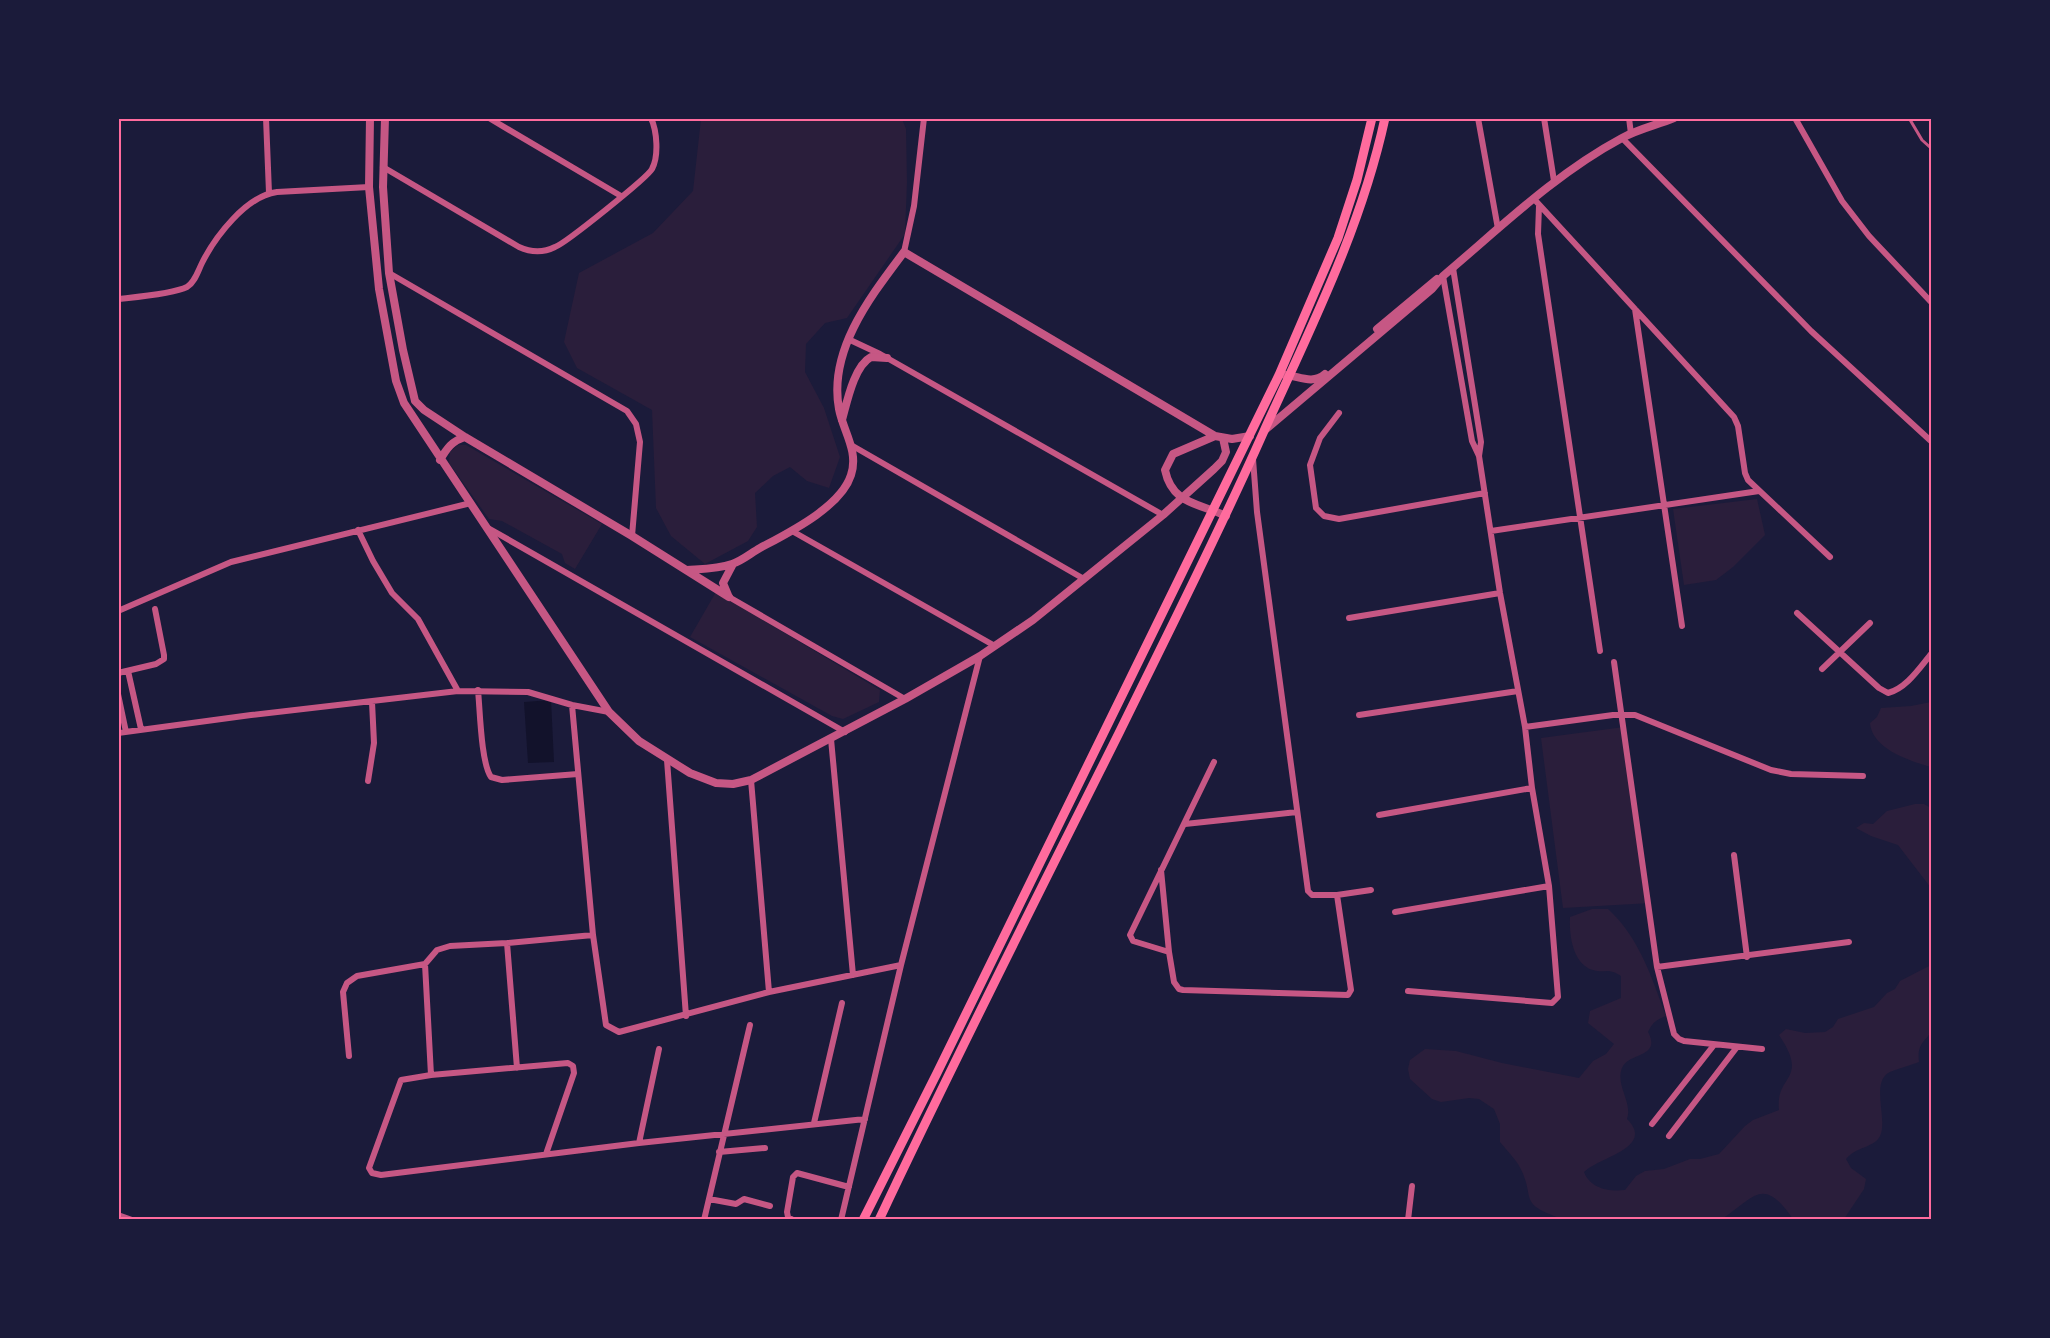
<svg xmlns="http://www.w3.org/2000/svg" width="2050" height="1338" font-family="Inter,sans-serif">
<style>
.green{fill:#2a1e3b}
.water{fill:#12122b}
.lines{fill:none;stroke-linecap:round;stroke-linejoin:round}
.service{stroke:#c65784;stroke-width:3}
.minor{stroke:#c65784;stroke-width:6}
.tertiary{stroke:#c65784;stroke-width:8}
.primary{stroke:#ff6b9d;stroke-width:9}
.neatline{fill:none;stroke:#ff6b9d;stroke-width:2}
</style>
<rect width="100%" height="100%" fill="#1b1b3a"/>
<path class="green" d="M701 119H902L906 129 907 182 905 234 847 318 825 323 806 344 805 372 824 408 840 457 829 488 807 481 790 467 773 476 755 493 757 527 748 541 705 564 671 536 656 508 652 410 577 368 564 342 579 273 653 233 693 191Z
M458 445H466L602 524 575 569 565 563 562 554 502 521 489 519 449 463 450 452Z
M1757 499 1765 535 1733 567 1716 580 1684 585 1673 509Z
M716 592 880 690 879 702 843 719 832 716 690 637Z
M1931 702V767C1910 761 1872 749 1870 723L1877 717 1881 708 1911 706Z
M1624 727 1651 903 1563 908 1541 738Z
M1915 804H1924L1931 808V888L1898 845 1871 836 1856 828 1864 823 1873 824 1887 811Z
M1592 909H1608C1639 937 1652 978 1666 1016 1656 1020 1653 1022 1648 1032 1662 1058 1628 1052 1622 1068 1615 1085 1633 1103 1627 1119 1656 1148 1598 1157 1584 1172 1590 1188 1608 1192 1625 1190L1636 1176 1645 1171 1664 1169 1690 1159H1700L1719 1154 1745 1126 1753 1120 1779 1110C1775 1074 1810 1081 1779 1035L1786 1029 1805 1033 1825 1032 1833 1027 1838 1019 1874 1007 1887 993 1895 989 1900 981 1931 965C1932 986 1934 1008 1932 1028 1930 1040 1916 1040 1919 1062 1912 1065 1893 1070 1888 1073 1871 1085 1888 1119 1880 1136 1874 1148 1857 1146 1846 1159L1851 1168 1866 1179 1864 1189 1844 1219H1793C1763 1176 1756 1196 1722 1219H1563C1514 1203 1538 1198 1518 1164 1513 1157 1506 1149 1500 1142V1124L1494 1109 1479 1099 1469 1098 1441 1102 1432 1099 1410 1079 1408 1069 1410 1060 1425 1049 1456 1051 1502 1063 1579 1078 1593 1061 1606 1054 1614 1044 1588 1023 1590 1011 1621 998V976C1607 967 1605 974 1593 970 1573 964 1569 936 1570 917Z"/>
<path class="water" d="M551 700 554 762 528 763 524 702Z"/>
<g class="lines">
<path class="service" d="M1909 118 1922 140 1932 149"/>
<path class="minor" d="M266 118 269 193
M489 118 621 196
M1478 118 1498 229
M1544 118 1554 181
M1629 118 1631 134
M1795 118 1842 201 1869 236 1932 303
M1622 138 1811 331 1932 442
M383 167 519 247C530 252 543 253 555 247 566 243 648 177 652 169 659 156 657 131 651 118
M1534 199 1734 417 1738 426 1745 473 1748 480 1830 557
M1539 206 1538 234 1600 651
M904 252 914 206 924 118
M1453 268 1481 442 1479 456
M389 273 627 411 636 424 640 442 632 536
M118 299C136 297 173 294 187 287 195 282 198 271 202 263 215 237 246 196 277 192L369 187
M1635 309 1682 626
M848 339 880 354 1163 515
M1339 413 1320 438 1310 465 1316 508 1324 516 1339 519 1485 493
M851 445 1084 579
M1253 459 1257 512 1308 891 1312 895H1337L1371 890
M488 528 845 732
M358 530 373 561 392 593 418 619 458 691
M792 531 995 646
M1491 531 1759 491
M729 597 905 699
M118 611 231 562 471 503
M1797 613 1879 688 1888 693C1907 688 1920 667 1932 653
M1349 618 1500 593
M1614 662 1657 967 1674 1034 1679 1039 1684 1041 1762 1049
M1822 669 1870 623
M128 671 141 729
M118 673 156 664 164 659V655L155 609
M478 690C480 710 481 763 491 777L502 780 578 774
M118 694 126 732
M572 705 593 935 606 1025 619 1032 769 992 901 965
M1359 715 1518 691
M1525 727 1613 715H1635L1771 770 1791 774 1863 776
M118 733 251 715 458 691 528 692 572 705 609 712
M831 739 853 975
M667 760 686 1016
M751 780 769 992
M368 781 374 743 372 702
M1379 815 1532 788
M1185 824 1297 812
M1734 855 1747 957
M1161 870 1169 952 1174 982 1179 989 1183 990 1348 995 1351 990 1337 895
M1395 912 1549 886
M507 943 517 1068
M1169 952 1133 941 1130 935 1214 762
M425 964 431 1075
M1657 967 1849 942
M1408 991 1552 1003 1558 997 1549 886 1532 788 1525 727 1500 593 1479 456 1472 441 1443 276
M349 1056 343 992 347 983 357 976 425 964 437 950 450 946 507 943 593 935
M814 1123 842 1003
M1652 1124 1714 1045
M1669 1136 1737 1047
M639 1143 659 1049
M719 1152 765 1148
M546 1154 574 1073 573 1066 568 1063 431 1075 401 1080 369 1168 372 1173 381 1175 639 1143 865 1119
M709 1199 736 1204 744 1199 770 1206
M118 1215 132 1220
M704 1220 750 1025
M793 1220 788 1217 787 1212 793 1177 797 1173 849 1187
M841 1220 901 965 980 656
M1408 1220 1412 1186"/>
<path class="tertiary" d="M370 118 369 187 379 289 396 381 404 403 609 712 639 741 690 773 716 783 733 784 751 780 905 699 980 656 1033 620 1163 515 1214 469 1222 461 1226 452 1223 438
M385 118 383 187 389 273 403 350 415 401 424 410 465 437 632 536 729 597
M1377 329 1437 279
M1285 375C1299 376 1312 385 1325 374
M842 420C847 402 854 366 871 357L887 358
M1265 430 1432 289 1443 276C1501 227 1555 174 1622 138 1638 129 1657 125 1674 118
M1215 436 1173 454 1165 470C1172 504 1198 503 1226 516
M440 460C447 448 452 441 465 437
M687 570C701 569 718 569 732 564 742 561 751 553 760 548 788 533 841 507 851 475 859 451 843 431 839 409 828 350 871 296 904 252L1215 436 1232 439 1250 436
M728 595 723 583 733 564"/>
<path class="primary" d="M863 1220 937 1073 1279 375 1338 238 1357 180 1372 118
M879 1220C956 1056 1038 895 1119 733 1168 633 1219 533 1264 431 1310 329 1361 229 1385 118"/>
</g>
<rect width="2050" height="1338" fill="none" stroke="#1b1b3a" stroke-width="240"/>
<rect x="120" y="120" width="1810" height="1098" class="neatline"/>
</svg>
